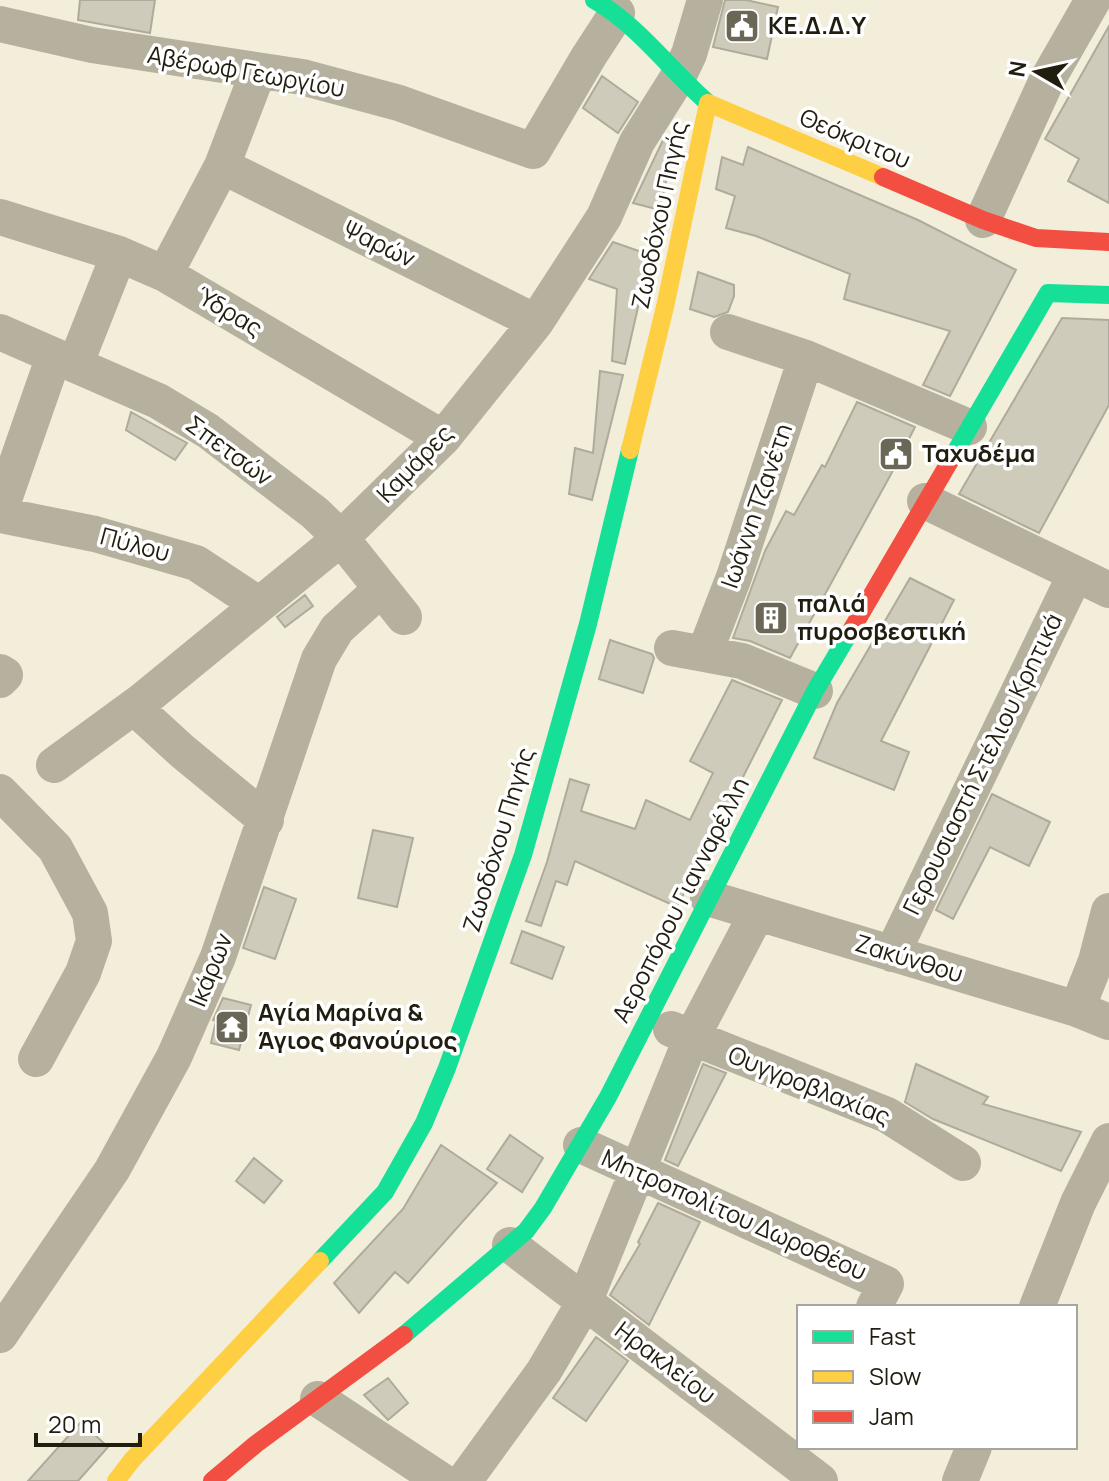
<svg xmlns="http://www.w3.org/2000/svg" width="1109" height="1481" font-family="Manrope,sans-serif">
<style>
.building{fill:#cfcbbb;stroke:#afab9c;stroke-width:2}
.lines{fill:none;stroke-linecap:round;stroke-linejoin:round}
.street{stroke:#b6b09e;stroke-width:36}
.fast{stroke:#16e098;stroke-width:18}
.slow{stroke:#ffcf43;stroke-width:18}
.jam{stroke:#f24e42;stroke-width:18}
.labels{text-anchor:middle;stroke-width:7;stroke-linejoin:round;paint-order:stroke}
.poi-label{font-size:24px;font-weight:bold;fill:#211e10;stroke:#fff;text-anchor:start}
.street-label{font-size:24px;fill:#211e10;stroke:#fff}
</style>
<rect width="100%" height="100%" fill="#f2eeda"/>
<path class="building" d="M80 0H155L150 33 78 20Z
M725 0H746L778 7 767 59 713 47Z
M1109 26V203L1068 181 1079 159 1045 139Z
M602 76 638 102 618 133 583 108Z
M663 140 674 142 660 210 633 203Z
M748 147 918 220 1016 270 950 396 923 385 950 331 844 299 850 274 756 236 726 228 735 196 716 189 722 157 743 165Z
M613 242 650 255 625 364 612 361 617 289 589 279Z
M698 272 734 285V296L728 312 714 317 690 309Z
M1062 318 1109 320V405L1039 533 959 494Z
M600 371 623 375 592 500 569 494 575 448 593 453Z
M857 402 915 427 890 476 790 658 750 641 733 638 765 551 786 511 794 515 822 465 825 467Z
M131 412 187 443 175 460 126 430Z
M910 578 954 600 881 741 909 752 894 790 814 758 837 703Z
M305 595 313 606 285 627 277 617Z
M610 640 652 654 654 658 643 693 599 679Z
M732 680 782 700 677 907 575 861 567 885 556 881 541 926 526 921 547 862 570 779 589 785 581 811 635 829 646 800 690 820 713 773 690 761Z
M992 794 1050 822 1029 866 990 847 953 919 936 910Z
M373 830 413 838 397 907 358 898Z
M264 887 296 899 275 959 243 948Z
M522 931 564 947 552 979 511 963Z
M223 998 251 1005 239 1050 211 1043 216 1021 213 1020Z
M703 1064 726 1073 678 1166 665 1160Z
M916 1064 988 1097 983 1104 1081 1132 1061 1171 933 1119 905 1102Z
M510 1135 543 1158 522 1192 487 1169Z
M441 1145 497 1183 408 1283 395 1272 359 1313 334 1283 403 1209Z
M254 1158 282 1181 264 1203 236 1181Z
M658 1203 700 1222 649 1325 610 1295 640 1244 638 1242Z
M596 1337 628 1361 586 1421 553 1398Z
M388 1378 408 1403 388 1420 364 1395Z
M81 1422 108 1447 78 1481H28Z"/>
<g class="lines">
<path class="street" d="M0 24 92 45 302 77 399 103 533 151 589 56 617 13
M222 166 536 322
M0 217 119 254 165 274 443 438
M983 220 1045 84 1093 0
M165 274 222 166 258 72
M0 332 158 401 208 431 315 513 341 538 404 617
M728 332 806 358 969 427
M75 365 119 254
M925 501 1109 590
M0 511 54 356
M0 515 95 534 196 563 258 604
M672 648 742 661 815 691
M705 652 734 577 806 358
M0 672 5 675 0 680
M134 707 182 751 266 820
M54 765 143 700 341 538 443 438 536 322 604 217 637 142 678 77 689 54 705 0
M0 792 55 848 90 913 94 941 83 973 36 1059
M708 898 1077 1009 1109 1022
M892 954 1075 575
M1077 1009 1096 961 1109 911
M671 1029 887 1115 963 1163
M581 1145 886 1284 874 1307
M510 1245 820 1481
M1037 1307 1078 1203 1109 1141
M0 1335 112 1170 174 1057 218 957 319 659 337 629 381 589
M318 1399 442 1481
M464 1481 544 1371 584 1303 691 1039 757 913
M960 1481 974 1447"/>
<path class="fast" d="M594 0C638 25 670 70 708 103
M950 461 1048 293 1109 295
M320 1261 385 1192 424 1123 447 1068 523 855 588 624 630 450
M404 1335 526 1231 543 1208 608 1097 815 691 853 627"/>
<path class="slow" d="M630 450 665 307 708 103 883 177
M116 1481 132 1460 320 1261"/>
<path class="jam" d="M883 177 983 220 1036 238 1109 242
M853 627 950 461
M212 1481 256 1444 404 1335"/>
</g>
<defs>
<g id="civic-square" transform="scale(1.8)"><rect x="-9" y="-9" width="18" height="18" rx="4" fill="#6a6757" stroke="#fff"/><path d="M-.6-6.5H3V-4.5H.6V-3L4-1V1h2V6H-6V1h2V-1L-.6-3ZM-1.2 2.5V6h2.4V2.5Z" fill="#fff"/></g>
<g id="building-square" transform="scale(1.8)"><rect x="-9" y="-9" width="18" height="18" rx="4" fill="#6a6757" stroke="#fff"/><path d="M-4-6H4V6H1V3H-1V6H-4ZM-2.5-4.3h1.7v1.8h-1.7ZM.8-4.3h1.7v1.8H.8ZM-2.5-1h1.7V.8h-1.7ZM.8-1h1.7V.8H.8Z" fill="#fff"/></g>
<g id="temple-square" transform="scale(1.8)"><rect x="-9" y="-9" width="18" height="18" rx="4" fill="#6a6757" stroke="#fff"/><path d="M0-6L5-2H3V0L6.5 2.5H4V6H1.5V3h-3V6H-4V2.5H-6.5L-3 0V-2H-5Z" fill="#fff"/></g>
</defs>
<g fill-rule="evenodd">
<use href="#civic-square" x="742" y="26"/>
<use href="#civic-square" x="896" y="454"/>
<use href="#building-square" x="771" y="618"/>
<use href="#temple-square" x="232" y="1027"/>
</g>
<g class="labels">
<g class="poi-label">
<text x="768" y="34">ΚΕ.Δ.Δ.Υ</text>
<text x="922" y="462">Ταχυδέμα</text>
<text x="797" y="612">παλιά<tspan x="797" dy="28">πυροσβεστική</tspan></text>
<text x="258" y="1021">Αγία Μαρίνα &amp;<tspan x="258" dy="28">Άγιος Φανούριος</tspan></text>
</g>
<g class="street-label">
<text transform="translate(246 72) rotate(10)" y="8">Αβέρωφ Γεωργίου</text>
<text transform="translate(855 139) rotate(23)" y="8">Θεόκριτου</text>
<text transform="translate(660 215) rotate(-78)" y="8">Ζωοδόχου Πηγής</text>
<text transform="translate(379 244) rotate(26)" y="8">Ψαρών</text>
<text transform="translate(229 312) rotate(31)" y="8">Ύδρας</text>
<text transform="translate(229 451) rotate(36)" y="8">Σπετσών</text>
<text transform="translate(415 464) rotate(-46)" y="8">Καμάρες</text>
<text transform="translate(757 506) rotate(-71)" y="8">Ιωάννη Τζανέτη</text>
<text transform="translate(135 545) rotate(15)" y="8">Πύλου</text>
<text transform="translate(983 764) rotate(-64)" y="8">Γερουσιαστή Στέλιου Κρητικά</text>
<text transform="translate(499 840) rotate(-73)" y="8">Ζωοδόχου Πηγής</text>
<text transform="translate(681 900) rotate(-63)" y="8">Αεροπόρου Γιανναρέλλη</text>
<text transform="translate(909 959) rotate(17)" y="8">Ζακύνθου</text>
<text transform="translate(211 970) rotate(-68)" y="8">Ικάρων</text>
<text transform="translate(809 1086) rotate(22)" y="8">Ουγγροβλαχίας</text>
<text transform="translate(734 1215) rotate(24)" y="8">Μητροπολίτου Δωροθέου</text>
<text transform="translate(665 1363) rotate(37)" y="8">Ηρακλείου</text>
</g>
</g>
<rect x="797" y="1305" width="280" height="144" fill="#ffffff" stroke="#a6a59f" stroke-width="2"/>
<rect x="813" y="1331" width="40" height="12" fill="#16e098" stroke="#a6a59f" stroke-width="2"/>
<text x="869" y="1345" font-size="24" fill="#211e10">Fast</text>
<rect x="813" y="1371" width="40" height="12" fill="#ffcf43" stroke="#a6a59f" stroke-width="2"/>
<text x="869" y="1385" font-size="24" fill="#211e10">Slow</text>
<rect x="813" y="1411" width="40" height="12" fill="#f24e42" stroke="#a6a59f" stroke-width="2"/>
<text x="869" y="1425" font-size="24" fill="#211e10">Jam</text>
<g transform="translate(1037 72) rotate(279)" stroke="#ffffff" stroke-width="6" paint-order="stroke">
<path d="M0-6L14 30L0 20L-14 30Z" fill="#211e10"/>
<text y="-12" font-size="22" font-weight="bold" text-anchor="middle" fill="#211e10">N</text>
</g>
<path d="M36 1433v12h104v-12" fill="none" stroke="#211e10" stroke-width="4"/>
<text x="48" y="1433" font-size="24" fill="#211e10" stroke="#ffffff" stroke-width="6" paint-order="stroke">20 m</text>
</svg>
